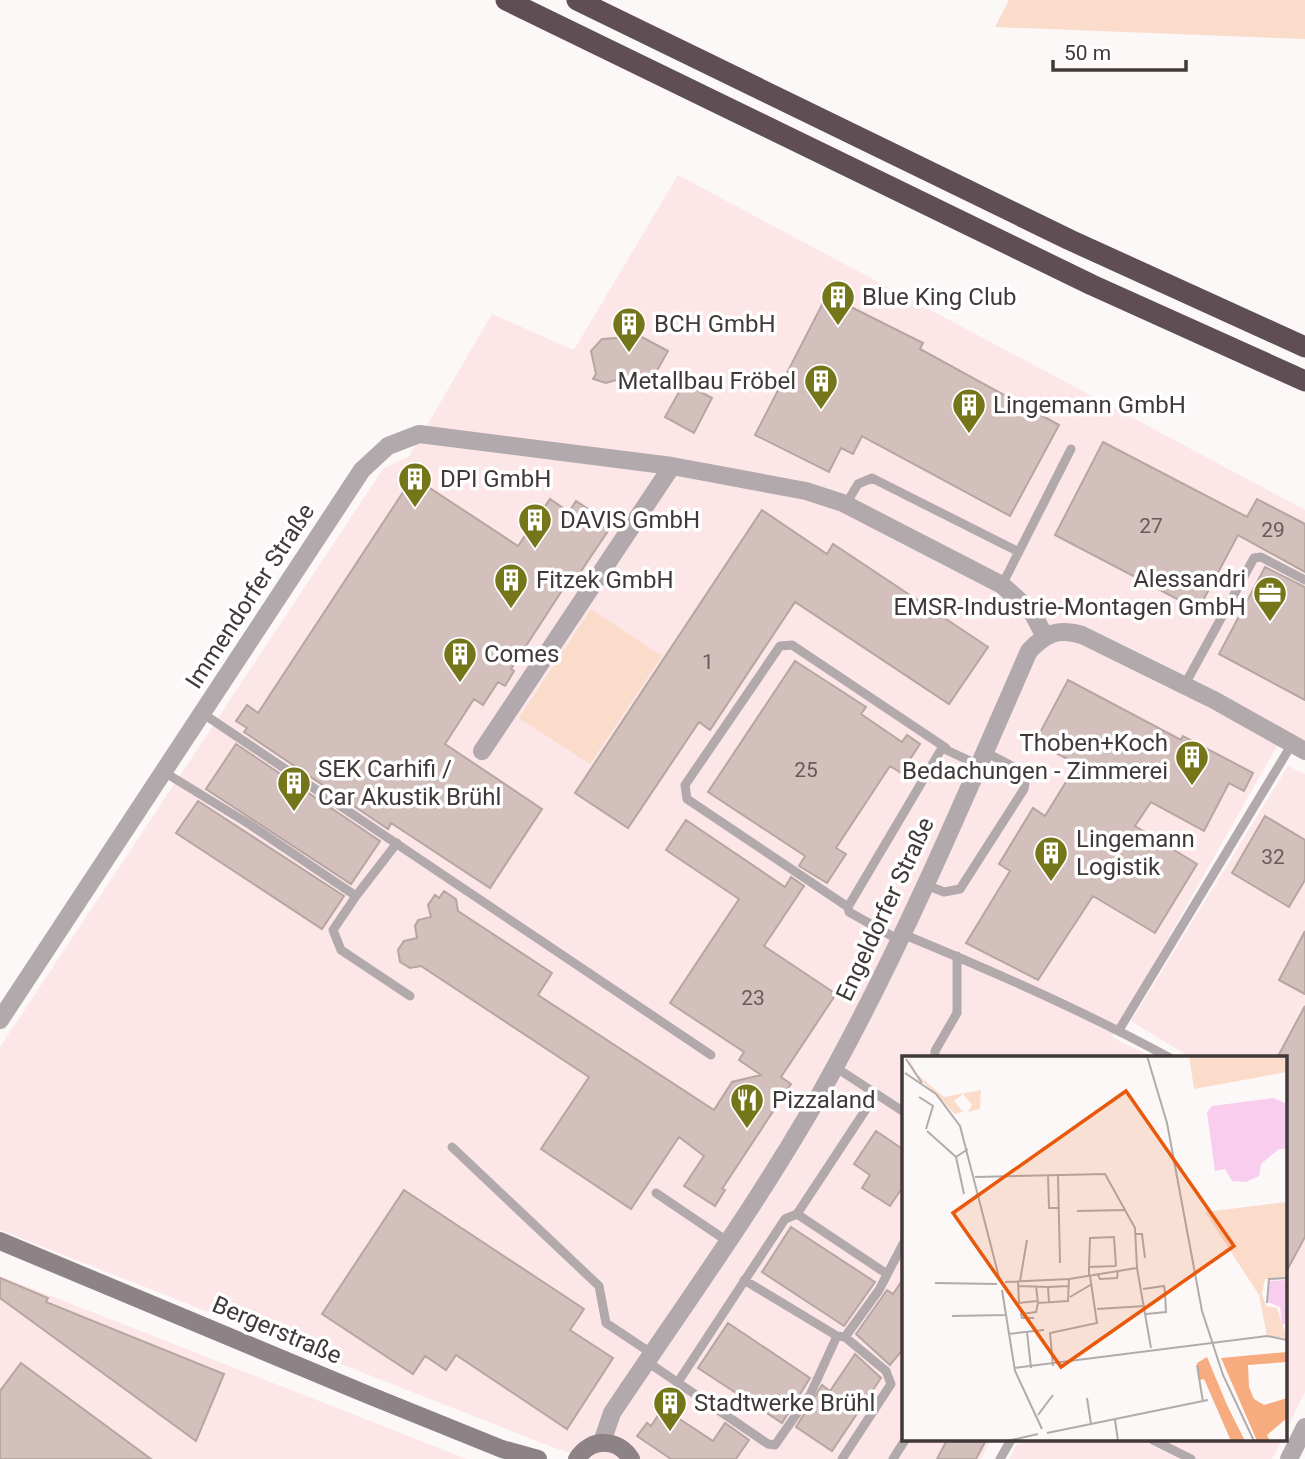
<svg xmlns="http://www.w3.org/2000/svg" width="1305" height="1459" font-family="Roboto,sans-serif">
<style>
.built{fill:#fde6e7}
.green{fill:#fbdcca}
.building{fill:#d3c0bc;stroke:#b7a5a1;stroke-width:2}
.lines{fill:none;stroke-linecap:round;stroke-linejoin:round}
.lane{stroke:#b1a9ab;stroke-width:9}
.street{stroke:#b1a9ab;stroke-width:18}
.secondary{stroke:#8d8286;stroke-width:18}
.highway{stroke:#5f4f54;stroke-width:21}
.labels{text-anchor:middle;stroke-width:7;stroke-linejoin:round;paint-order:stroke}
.number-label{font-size:21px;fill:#665b5a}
.poi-label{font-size:24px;fill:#413939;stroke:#fff;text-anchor:start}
.street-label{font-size:24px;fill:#413939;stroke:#fff}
.inset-road{fill:none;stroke:#b1acac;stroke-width:2}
.view{fill:#e8590c;fill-opacity:0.15;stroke:#e8590c;stroke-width:3.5}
.inset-edge{fill:none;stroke:#413939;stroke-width:3.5}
</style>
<rect width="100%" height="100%" fill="#fcf8f8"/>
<path class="built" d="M678 175 1305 510V741L1285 732 1112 1037 1153 1058H904V1440H991L981 1459H591L552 1447 0 1230V1047L383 469 409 456 492 314 574 350Z
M1288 766 1305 774V1392L1286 1431V1058H1191L1131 1021Z
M0 1276 467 1459H0Z
M1019 1440H1282L1272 1459H1009Z"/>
<path class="green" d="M1009 0H1305V39L995 27Z
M591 609 662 656 590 764 519 718Z"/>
<path class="building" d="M827 295 923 343 920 349 1059 425 1010 516 862 436 853 454 841 448 829 472 755 435Z
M623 327 668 351 650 383 633 375 606 383 593 379 596 374 591 351 602 339 617 338Z
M684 383 712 398 694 433 665 417Z
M1103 442 1247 517 1257 499 1305 524V572L1238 535 1198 610 1055 535Z
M413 477 518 546 550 499 569 512 576 501 612 525 569 589 565 586 511 669 514 671 505 686 498 682 483 705 474 699 445 744 542 809 490 888 391 823 388 829 244 732 247 728 236 721 247 705 258 713Z
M762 510 827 554 833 544 988 647 949 704 795 602 710 730 699 722 628 828 575 793Z
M1265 567 1305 587V700L1219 654Z
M795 661 866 707 861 714 902 742 907 735 920 744 901 773 890 766 836 848 846 854 827 883 799 866 805 856 708 792Z
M1068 680 1181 740 1183 736 1253 773 1244 791 1229 783 1204 831 1151 802 1135 826 1197 864 1155 933 1093 896 1038 980 966 943 1010 871 999 864 1033 808 1045 816 1077 764 1035 742Z
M236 744 380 841 351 884 206 789Z
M198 801 344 896 322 929 176 833Z
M1265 816 1305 840V880L1289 907 1232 873Z
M686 820 785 887 791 877 804 886 764 946 836 994 781 1077 791 1084 722 1189 725 1190 715 1206 684 1186 704 1156 679 1137 631 1209 541 1149 589 1077 421 966 410 968 400 962 398 950 404 941 417 938 415 926 418 920 431 917 428 905 435 895 439 898 444 891 456 899 458 911 552 973 538 995 714 1110 732 1082 761 1075 739 1060 744 1052 670 1003 739 899 666 850Z
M1305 931V994L1279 980Z
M1305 1006V1237L1286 1272V1058H1277Z
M876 1131 904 1150V1185L890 1206 862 1188 870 1175 854 1164Z
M404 1190 584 1309 570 1330 613 1358 567 1429 456 1355 446 1370 425 1356 413 1374 322 1314Z
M791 1227 875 1282 844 1326 762 1272Z
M0 1278 48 1298 46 1302 224 1374 196 1441 0 1298Z
M904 1278V1348L890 1365 856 1334 887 1290 893 1294Z
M728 1323 810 1378 782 1423 698 1368Z
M855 1354 881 1378 832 1451 796 1427 822 1385 830 1391Z
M21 1363 151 1459H0V1391Z
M663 1408 713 1441 725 1423 749 1440 736 1459H671L637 1436 647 1423 651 1426Z
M947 1440H986L976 1459H937Z"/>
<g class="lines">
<path class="lane" d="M846 504 858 484 872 478 1019 552
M1002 585 1071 449
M1184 686 1254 558 1261 557 1305 580
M202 713 711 1055
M164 772 249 824 356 896 397 843
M926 885 944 892 960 889 1024 789 1026 778 1020 770 985 752
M356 896 333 930 341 950 410 996
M848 907 687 799 685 785 780 646 792 645 946 748
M905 935C995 972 1084 1011 1170 1058
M899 940 849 912 848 907 942 748 979 765
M1119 1030 1292 744
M935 1058V1051L957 1013V956
M835 1067 904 1112
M876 1094 797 1214 887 1274
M452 1147 599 1286 606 1323 651 1353
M656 1193 727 1241
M744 1280 837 1336 845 1337 879 1290 904 1242
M646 1361 768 1444 775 1445 810 1395 837 1336
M678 1382 785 1219 797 1214
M1153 1440 1191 1459
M842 1459 891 1384 886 1371 845 1337
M893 1459 905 1440
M1000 1459 1011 1440"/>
<path class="street" d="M482 751 672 466
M0 1020 362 470 388 446 419 434 672 466 806 491 843 503 1002 585 1032 612 1044 635
M602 1442 612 1413C688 1299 771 1186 836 1065 909 931 968 790 1029 651 1046 633 1058 628 1082 635L1214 700 1305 751
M1289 1459 1305 1427"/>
<path class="secondary" d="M0 1241 366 1394 502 1449 538 1459
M577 1459C591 1437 618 1438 631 1459"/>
<path class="highway" d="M506 0 1092 285 1305 381
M577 0 1070 240 1305 347"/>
</g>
<defs>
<g id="building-pin" transform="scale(1.75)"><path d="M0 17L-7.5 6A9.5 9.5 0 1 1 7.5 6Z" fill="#75751a" stroke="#fff"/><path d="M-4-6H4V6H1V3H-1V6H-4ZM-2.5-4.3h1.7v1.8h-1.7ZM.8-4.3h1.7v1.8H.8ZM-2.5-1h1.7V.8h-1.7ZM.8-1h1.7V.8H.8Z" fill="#fff"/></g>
<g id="office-pin" transform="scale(1.75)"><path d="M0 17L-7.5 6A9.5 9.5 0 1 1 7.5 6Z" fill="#75751a" stroke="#fff"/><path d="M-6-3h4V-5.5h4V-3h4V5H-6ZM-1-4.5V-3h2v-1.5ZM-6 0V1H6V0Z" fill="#fff"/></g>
<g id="restaurant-pin" transform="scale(1.75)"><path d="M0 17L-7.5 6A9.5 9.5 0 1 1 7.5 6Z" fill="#75751a" stroke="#fff"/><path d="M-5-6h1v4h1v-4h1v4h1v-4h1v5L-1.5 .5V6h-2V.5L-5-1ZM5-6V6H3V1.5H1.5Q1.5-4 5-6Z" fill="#fff"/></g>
</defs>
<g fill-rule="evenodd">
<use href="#building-pin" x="838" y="297"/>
<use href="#building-pin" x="629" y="324"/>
<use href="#building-pin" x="821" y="381"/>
<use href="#building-pin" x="969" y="405"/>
<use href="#building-pin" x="415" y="479"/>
<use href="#building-pin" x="535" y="520"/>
<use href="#building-pin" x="511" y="580"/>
<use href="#office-pin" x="1270" y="593"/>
<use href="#building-pin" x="460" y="654"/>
<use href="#building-pin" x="1192" y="757"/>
<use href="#building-pin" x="294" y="783"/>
<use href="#building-pin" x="1051" y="853"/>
<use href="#restaurant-pin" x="747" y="1100"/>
<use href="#building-pin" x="670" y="1403"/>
</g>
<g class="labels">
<g class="number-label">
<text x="1151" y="533">27</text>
<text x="1273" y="537">29</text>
<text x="708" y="669">1</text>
<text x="806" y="777">25</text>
<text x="1273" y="864">32</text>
<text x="753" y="1005">23</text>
</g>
<g class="poi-label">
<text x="862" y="305">Blue King Club</text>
<text x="654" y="332">BCH GmbH</text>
<text x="796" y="389" text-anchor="end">Metallbau Fröbel</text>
<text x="993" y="413">Lingemann GmbH</text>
<text x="440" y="487">DPI GmbH</text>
<text x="560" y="528">DAVIS GmbH</text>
<text x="1246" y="587" text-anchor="end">Alessandri<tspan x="1246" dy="28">EMSR-Industrie-Montagen GmbH</tspan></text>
<text x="536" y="588">Fitzek GmbH</text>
<text x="484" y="662">Comes</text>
<text x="1168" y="751" text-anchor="end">Thoben+Koch<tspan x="1168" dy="28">Bedachungen - Zimmerei</tspan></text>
<text x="318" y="777">SEK Carhifi /<tspan x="318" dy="28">Car Akustik Brühl</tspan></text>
<text x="1076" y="847">Lingemann<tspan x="1076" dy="28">Logistik</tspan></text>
<text x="772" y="1108">Pizzaland</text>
<text x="694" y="1411">Stadtwerke Brühl</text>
</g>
<g class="street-label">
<text transform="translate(250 596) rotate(-57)" y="8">Immendorfer Straße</text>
<text transform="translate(885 909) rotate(-65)" y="8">Engeldorfer Straße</text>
<text transform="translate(277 1330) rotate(23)" y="8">Bergerstraße</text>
</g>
</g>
<g transform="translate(902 1056)">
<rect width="385" height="385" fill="#fcf8f8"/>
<path d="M6 0 15 18 42 41 79 34 78 53 66 56 70 49 61 38 52 45 61 56 53 58 12 17ZM287 0H385V16L292 33ZM385 146V222L363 223 360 238 364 250 375 252 385 282 365 280 357 239 303 156Z" fill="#fbdcca"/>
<path d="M385 296V306L346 309 347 331 352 343 362 349 385 342V362L365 379 368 385H355L319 302ZM305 301 325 349 343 385H329L302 323 297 324 295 307Z" fill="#f7ac7f"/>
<path d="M371 42 385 48V93H377L359 108 357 120 344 126 330 125 323 113 313 115 305 56 310 50ZM385 224V268H380L378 251 366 246 368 225Z" fill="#f9cded"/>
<path class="inset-road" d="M245 0 265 67 300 255 321 319 352 385M4 3 20 27M3 17 34 38 58 70 98 225M17 41 31 50 24 73M25 75 54 101 66 93M54 101 62 138M146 119 147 152H157M156 119 158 207M73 121 203 118 233 172 235 212M175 155 224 154M234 178H240L243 202M187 211 188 182 212 181 214 210M196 219 198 223 215 222 216 215M187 220V211L214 210M116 225 117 247 135 245M118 225 125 184M103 226 167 223 235 212 249 292M33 227 95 228M116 230 146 231M134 230 136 247 166 245 167 223M241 233 262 230 263 236 264 256 244 258M100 234 113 315 140 373M168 241 190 228M147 246 146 231 167 230M365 247 367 223 385 222M195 253 243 250M50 260 103 259M132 262H120L119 258 134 256 136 247M125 276 129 312M106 278 142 274M295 309 301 346M151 310 148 277 195 267 188 220M112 312 365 280 385 284M185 342 189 368M136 359 151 339M213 364 216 385M145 377 306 344M105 385 136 378"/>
<path class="view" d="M224 35 332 190 159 311 51 157Z"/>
<rect width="385" height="385" class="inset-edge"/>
</g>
<path d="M1053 60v10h133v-10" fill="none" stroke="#413939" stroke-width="3.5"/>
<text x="1064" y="60" font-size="21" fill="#413939" stroke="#ffffff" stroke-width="5" paint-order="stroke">50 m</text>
</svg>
